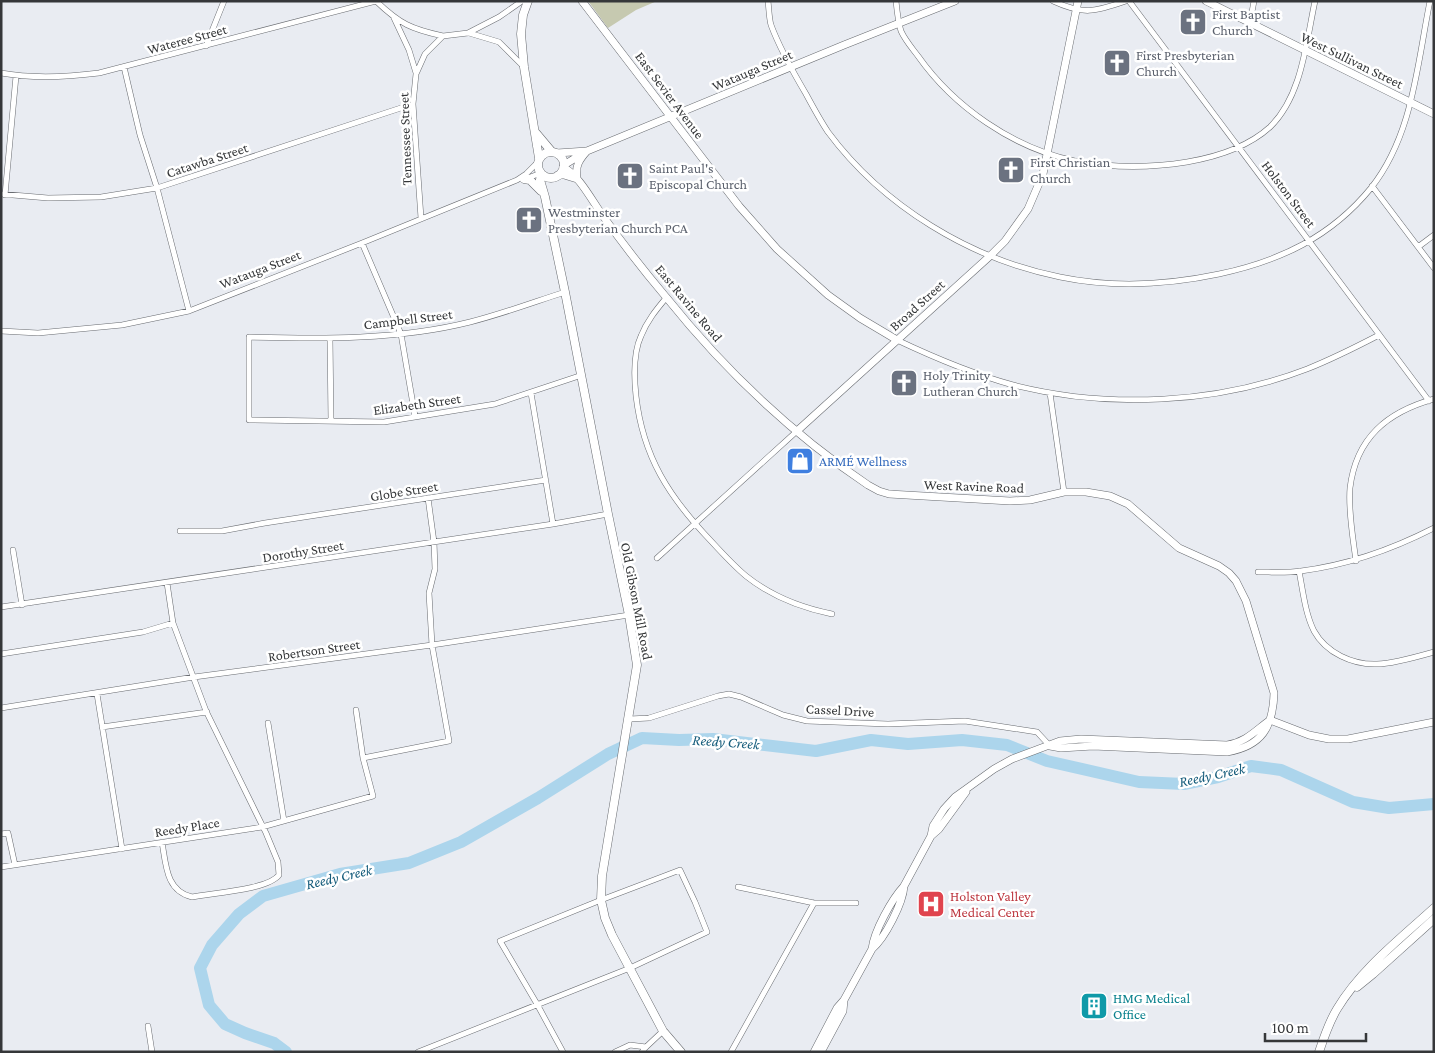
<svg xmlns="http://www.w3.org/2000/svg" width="1435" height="1053" font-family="'Crimson Pro',serif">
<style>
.green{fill:#c6c9b0}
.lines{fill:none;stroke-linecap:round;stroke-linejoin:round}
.river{stroke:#acd5ec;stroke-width:12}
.minor-casing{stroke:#686b70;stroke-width:6}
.tertiary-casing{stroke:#686b70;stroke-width:8}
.secondary-casing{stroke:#686b70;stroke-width:9}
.minor{stroke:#fff;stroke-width:5}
.tertiary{stroke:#fff;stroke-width:7}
.secondary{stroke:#fff;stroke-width:8}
.labels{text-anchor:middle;stroke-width:5;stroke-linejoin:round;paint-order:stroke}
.worship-label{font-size:14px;fill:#5b616d;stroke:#fff;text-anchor:start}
.street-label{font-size:14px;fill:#353739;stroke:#fff}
.shop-label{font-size:14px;fill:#366cbe;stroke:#fff;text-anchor:start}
.health-label{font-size:14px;fill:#be3a42;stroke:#fff;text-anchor:start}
.culture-label{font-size:14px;fill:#0d838f;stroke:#fff;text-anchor:start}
.water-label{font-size:15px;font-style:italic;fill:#155c7b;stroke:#fff}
</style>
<rect width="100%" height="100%" fill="#e9ecf2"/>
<path class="green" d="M588 1H657L636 10 608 28Z"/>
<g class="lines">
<path class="river" d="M286 1052 274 1043 245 1033 225 1024 209 1005 200 968 212 945 239 914 263 896 340 874 409 863 461 842 538 798 608 754 642 738 679 740 713 739 816 751 871 740 908 744 962 740 1007 745 1047 761 1139 782 1184 784 1218 777 1251 766 1281 770 1353 802 1389 808 1434 804"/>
<g class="minor-casing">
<path id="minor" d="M376 1C400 24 411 29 443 36
M768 1C769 9 769 18 771 25 780 49 793 72 806 94 813 107 820 120 828 132 883 206 970 259 1060 277 1113 288 1167 285 1219 274 1280 261 1331 237 1371 188 1413 135 1417 65 1430 1
M896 1C897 11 898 22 901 31 905 40 912 48 918 56 954 107 1013 148 1075 161 1112 168 1150 168 1187 162 1216 157 1248 147 1270 127 1302 96 1306 43 1315 1
M1053 1C1083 15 1095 12 1126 1
M1129 1 1429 401
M394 18 409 50 416 73
M1250 23 1254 1
M469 33 499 42 524 67
M206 46 224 1
M124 67 140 135 157 188 189 311
M1 73C34 79 67 77 99 73L376 1
M525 179 541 173
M1372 186 1434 268
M1 194 48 198 101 197 157 188 413 104
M5 195 16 76
M421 218 413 104 416 74 425 54 443 36 468 33 499 17 522 1
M362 243 401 334 415 416
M1418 247 1434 235
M565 292C534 302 502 314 470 322 398 340 323 339 249 337V420L384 422 495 404 582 375
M666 298C656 310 647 321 641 336 633 353 634 377 636 396 643 457 669 497 711 541 722 553 734 566 746 576 771 596 802 608 832 614
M1 331 38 333 122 325 189 311 362 243 517 180 526 174 538 162
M330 339 331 421
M897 340C935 358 973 374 1013 385 1108 409 1216 404 1307 369 1332 359 1356 347 1379 335
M531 393 553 524
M1050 393 1064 492
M180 531H222L265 523 546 480
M13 550 22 605
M657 558 797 431
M1356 561C1353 538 1348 511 1350 488 1356 438 1387 412 1434 399
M1299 571C1303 591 1305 613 1314 631 1326 653 1353 665 1377 664 1391 664 1420 656 1434 652
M1258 572C1272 572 1287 573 1301 571 1349 565 1391 550 1434 528
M1 607 553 524 608 514
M1 654 143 632 173 623
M97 694 122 849
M1 708 194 677 432 645 629 615
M630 719 649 718 718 696 729 694 741 697 783 715 807 721 888 724 965 721 1037 732 1050 746
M268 723 284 821
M102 727 207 712
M363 758 449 741 432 645 429 593 435 569 434 542 428 498
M1 834 8 833 15 865
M162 842C166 865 166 891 192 897 211 893 268 890 279 875L278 862 266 833 206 711 173 623 167 583
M1 867 262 827 373 796 363 758 356 710
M738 887 814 903H856
M148 1026 152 1052
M418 1052 630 968 707 932 695 902 680 870 601 900 500 941 537 1004 563 1052
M615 1052 630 1045 646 1047
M642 1052 646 1047 663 1031
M731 1052 814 903"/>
</g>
<g class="tertiary-casing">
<path id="tertiary" d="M582 1 739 206 777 249 828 295 860 318 897 340
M1206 1 1434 114
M557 153 587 151 844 45 955 1
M564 165 582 154
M563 167C579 175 592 201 603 216 623 244 644 271 666 297 723 368 792 434 868 485L879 491 889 494 1010 501 1030 500 1064 492H1086L1110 496 1128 504 1179 548 1219 566 1229 573 1236 581 1246 601 1274 693C1273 727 1262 746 1227 752L1093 746 1061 748 1050 746
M558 175H564L577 179
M577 178C575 166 579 160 587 151
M797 431 990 256 1005 241 1028 209 1043 174 1078 1
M1270 720 1309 735 1329 739H1348L1434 722
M931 836 939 829 966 792
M872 949C885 938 903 903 904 886
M814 1052 837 1008 844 1000 872 949C874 931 892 899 904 886L931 836 933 826 944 809 955 797 994 769 1012 759 1060 741 1081 739 1227 745C1246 742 1255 731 1270 720
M821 1052 843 1011 844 1000"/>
</g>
<g class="secondary-casing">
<path id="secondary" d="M528 1 523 15 521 34 524 67 539 158
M536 133 552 152
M538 165a13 13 0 1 1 26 0a13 13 0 1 1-26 0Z
M541 174 540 180 545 197 565 292 608 514 629 615 637 665 602 876 601 900 605 918 612 935 663 1031 681 1052
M524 179 530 180 541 191
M1357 987 1373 974 1434 919
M1319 1052C1324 1037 1329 1022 1337 1009 1361 969 1400 939 1434 908"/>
</g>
<use href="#minor" class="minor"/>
<use href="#tertiary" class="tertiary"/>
<use href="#secondary" class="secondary"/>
</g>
<defs>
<g id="church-square" transform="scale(1.4375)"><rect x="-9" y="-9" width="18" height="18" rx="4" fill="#6b7280" stroke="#fff"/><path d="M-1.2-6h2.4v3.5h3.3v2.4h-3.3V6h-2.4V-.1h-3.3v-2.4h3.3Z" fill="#fff"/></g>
<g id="shop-square" transform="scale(1.4375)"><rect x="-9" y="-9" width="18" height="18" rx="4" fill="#3f7fe0" stroke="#fff"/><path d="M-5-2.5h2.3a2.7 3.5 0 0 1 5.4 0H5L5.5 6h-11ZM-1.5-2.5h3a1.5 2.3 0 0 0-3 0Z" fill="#fff"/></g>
<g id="hospital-square" transform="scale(1.4375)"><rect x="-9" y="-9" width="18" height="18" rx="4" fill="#e0444e" stroke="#fff"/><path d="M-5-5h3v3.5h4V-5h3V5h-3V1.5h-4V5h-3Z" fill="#fff"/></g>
<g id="building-square" transform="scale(1.4375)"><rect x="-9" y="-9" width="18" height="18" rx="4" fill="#0f9aa8" stroke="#fff"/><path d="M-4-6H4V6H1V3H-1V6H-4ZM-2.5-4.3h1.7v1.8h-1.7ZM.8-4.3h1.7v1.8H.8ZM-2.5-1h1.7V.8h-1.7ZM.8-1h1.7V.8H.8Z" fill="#fff"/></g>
</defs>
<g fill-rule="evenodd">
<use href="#church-square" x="1193" y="22"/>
<use href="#church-square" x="1117" y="63"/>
<use href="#church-square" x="1011" y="170"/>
<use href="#church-square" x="630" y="176"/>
<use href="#church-square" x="529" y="220"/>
<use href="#church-square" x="904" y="383"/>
<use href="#shop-square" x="800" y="461"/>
<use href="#hospital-square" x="931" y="904"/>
<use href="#building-square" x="1094" y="1006"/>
</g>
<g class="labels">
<g class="worship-label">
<text x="1212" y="19">First Baptist<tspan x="1212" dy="16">Church</tspan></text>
<text x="1136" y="60">First Presbyterian<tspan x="1136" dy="16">Church</tspan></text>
<text x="1030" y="167">First Christian<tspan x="1030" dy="16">Church</tspan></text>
<text x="649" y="173">Saint Paul's<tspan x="649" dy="16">Episcopal Church</tspan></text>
<text x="548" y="217">Westminster<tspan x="548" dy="16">Presbyterian Church PCA</tspan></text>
<text x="923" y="380">Holy Trinity<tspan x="923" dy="16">Lutheran Church</tspan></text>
</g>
<g class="street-label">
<text transform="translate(187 39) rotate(-15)" y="5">Wateree Street</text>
<text transform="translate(1352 60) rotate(26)" y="5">West Sullivan Street</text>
<text transform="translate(752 70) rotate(-23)" y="5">Watauga Street</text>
<text transform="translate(670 95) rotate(53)" y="5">East Sevier Avenue</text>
<text transform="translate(405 139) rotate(-92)" y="5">Tennessee Street</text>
<text transform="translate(207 160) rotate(-18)" y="5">Catawba Street</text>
<text transform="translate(1289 194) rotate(53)" y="5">Holston Street</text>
<text transform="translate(260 269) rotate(-21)" y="5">Watauga Street</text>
<text transform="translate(689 303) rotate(50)" y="5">East Ravine Road</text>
<text transform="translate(917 305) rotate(-42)" y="5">Broad Street</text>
<text transform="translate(408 319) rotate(-7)" y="5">Campbell Street</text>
<text transform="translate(417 404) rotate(-8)" y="5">Elizabeth Street</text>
<text transform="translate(974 486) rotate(2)" y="5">West Ravine Road</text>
<text transform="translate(404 491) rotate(-9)" y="5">Globe Street</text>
<text transform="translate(303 551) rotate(-9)" y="5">Dorothy Street</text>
<text transform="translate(637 601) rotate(79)" y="5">Old Gibson Mill Road</text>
<text transform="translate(314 650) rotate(-8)" y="5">Robertson Street</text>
<text transform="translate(840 710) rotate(3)" y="5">Cassel Drive</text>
<text transform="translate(187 827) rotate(-9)" y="5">Reedy Place</text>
</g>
<g class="shop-label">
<text x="819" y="466">ARMÉ Wellness</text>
</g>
<g class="health-label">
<text x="950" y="901">Holston Valley<tspan x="950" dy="16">Medical Center</tspan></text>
</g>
<g class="culture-label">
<text x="1113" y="1003">HMG Medical<tspan x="1113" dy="16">Office</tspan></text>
</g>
<g class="water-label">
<text transform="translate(726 742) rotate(4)" y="5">Reedy Creek</text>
<text transform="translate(1212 775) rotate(-12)" y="5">Reedy Creek</text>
<text transform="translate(339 877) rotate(-13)" y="5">Reedy Creek</text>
</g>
</g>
<rect width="1435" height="1053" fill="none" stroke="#353739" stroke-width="5"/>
<path d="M1265 1033v8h101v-8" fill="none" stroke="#353739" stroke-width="2.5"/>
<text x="1272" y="1033" font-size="15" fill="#353739" stroke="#ffffff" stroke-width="4" paint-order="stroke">100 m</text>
</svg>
